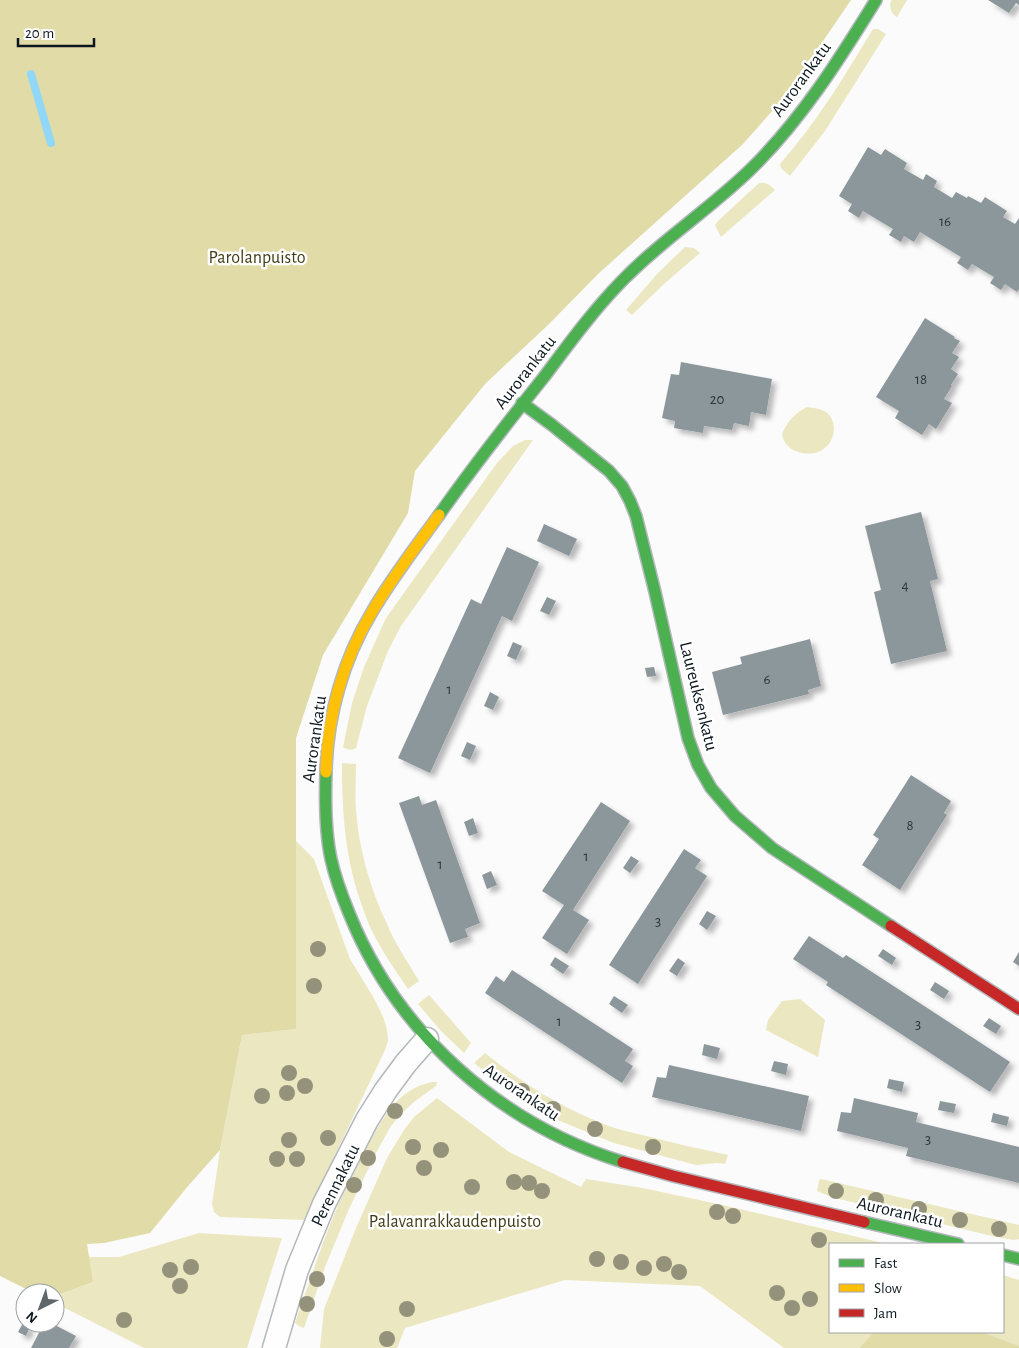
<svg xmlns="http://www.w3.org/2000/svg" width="1019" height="1348" font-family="'Alegreya Sans',sans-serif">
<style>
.green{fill:#ebe7c0}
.forest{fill:#e0dba7}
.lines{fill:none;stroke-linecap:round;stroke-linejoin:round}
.stream{stroke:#90d7f8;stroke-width:8}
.building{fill:#8c979b;filter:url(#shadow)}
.street-casing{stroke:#b2b8bc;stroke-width:25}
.fast-casing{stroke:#b2b8bc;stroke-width:14}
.slow-casing{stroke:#b2b8bc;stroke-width:14}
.jam-casing{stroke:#b2b8bc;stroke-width:14}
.street{stroke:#fefefe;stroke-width:22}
.fast{stroke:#4caf50;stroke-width:11}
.slow{stroke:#ffc107;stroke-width:11}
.jam{stroke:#c62828;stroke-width:11}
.tree{fill:#95927c}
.labels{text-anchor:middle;stroke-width:5;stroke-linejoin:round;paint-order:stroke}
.number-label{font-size:15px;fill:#2b373d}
.street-label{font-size:18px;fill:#0b171e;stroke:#fff}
.park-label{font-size:18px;fill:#413d15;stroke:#fff}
</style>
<defs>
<filter id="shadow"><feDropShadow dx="4.5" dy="4.5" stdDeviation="2.5" flood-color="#0004"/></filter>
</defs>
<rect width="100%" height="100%" fill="#fbfbfb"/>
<path class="green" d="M892 0H907L897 17C891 14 888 5 892 0Z
M873 29H878L886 34 825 131 790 176 781 168 780 164C817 122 844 77 873 29Z
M759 183C767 182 770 185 775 190L721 237 715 225 718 221Z
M685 247 694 248 700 253 665 283 632 315 626 310 657 274Z
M807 407C813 408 820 408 826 412 837 420 836 438 826 447 816 457 796 455 787 445 784 442 783 438 782 434 787 422 795 413 807 407Z
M525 440H533L401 626 388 651 367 706 356 748C351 751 348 750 343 747L352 703 364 667 386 618 497 463 513 446Z
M342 763 356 764C356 779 355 795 356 810 359 850 370 888 387 924 395 944 408 962 419 981L408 989C395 970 382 951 372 931 368 923 365 914 362 906 345 858 342 813 342 763Z
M296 841 314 859 350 959 375 1000 384 1019 387 1030 388 1041 385 1050 304 1220 220 1217 214 1212 212 1204 220 1150 242 1035 296 1029Z
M429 995 471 1043 464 1053 441 1031 418 1004Z
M800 999 825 1020 818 1057 766 1030 768 1020 782 1001Z
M485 1053C523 1084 563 1109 609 1126 620 1130 631 1132 642 1135 671 1142 699 1149 728 1155L725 1164 717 1163 696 1165 614 1143 560 1121 524 1102 474 1063Z
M432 1082H437L436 1086 414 1102 400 1115 391 1126 376 1153 349 1209 325 1267 304 1328 299 1326 295 1323C309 1283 322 1243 338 1205 344 1192 351 1180 357 1167 367 1147 377 1126 391 1108 401 1095 416 1085 432 1082Z
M437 1098 509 1152 581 1187 586 1179 643 1188 727 1206 887 1244H830V1332H874L859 1348H784L700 1286 565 1280 405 1328 397 1348H320L324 1309 356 1228 387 1158 404 1130 414 1117Z
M821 1179 1019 1225V1239L1014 1240 996 1237 831 1197 817 1191 819 1180Z
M199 1233 282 1238 247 1348H144L55 1303V1296L93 1282 88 1257H119Z
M1003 1275 1019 1280V1346L982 1332H1003Z"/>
<path class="forest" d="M0 0H851L787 94 743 144 598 274 549 324 485 384 415 471 408 513 323 655 296 738V1029L242 1035 220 1150 188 1186 150 1233 104 1243 87 1244 93 1282 55 1296V1293H34L0 1276Z
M874 1332H982L1019 1346V1348H859Z"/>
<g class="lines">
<path class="stream" d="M31 74 51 143"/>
</g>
<path class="building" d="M988 0H1019V5L1016 3 1009 13Z
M868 147 881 155 885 149 907 163 904 169 923 180 926 174 937 181 934 187 952 198 956 192 967 198 968 196 981 203 985 197 1007 211 1003 217 1015 224 1019 218V289L1017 292 1005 284 1001 290 990 283 994 277 972 264 968 270 957 263 961 257 920 232 914 242 904 236 901 242 889 235 893 229 863 211 859 218 848 211 852 204 839 196Z
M925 318 955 337 954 338 960 341 952 353 959 357 951 369 958 374 951 385 952 386 944 399 952 403 936 429 929 424 922 435 895 418 899 411 876 397Z
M681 362 772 379 766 415 751 412 749 426 734 423 732 430 704 426 703 433 674 428 675 421 662 418 671 374 679 375Z
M921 512 938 579 930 581 947 651 891 664 874 592 881 590 865 526Z
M544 524 577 539 569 556 537 541Z
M507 547 539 562 512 621 502 616 430 773 398 758 471 599 481 604Z
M547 597 556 601 549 615 540 611Z
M810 639 821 686 808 690 809 694 723 715 712 672 742 664 740 657Z
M513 642 522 646 516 660 507 656Z
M654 667 656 676 647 677 645 668Z
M490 692 499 697 493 710 484 706Z
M467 742 476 746 470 760 461 756Z
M911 775 951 801 944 813 947 815 900 890 862 865 879 839 873 835Z
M419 796 422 805 436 800 480 923 465 929 468 937 450 943 399 803Z
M601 802 630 821 573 910 589 920 567 954 542 938 564 905 542 891Z
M473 818 478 833 469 836 464 822Z
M684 849 701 860 695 868 707 876 638 984 609 965Z
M631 856 639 861 630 873 623 868Z
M491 871 497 885 487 889 482 875Z
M707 911 716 916 707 930 699 924Z
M809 936 843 958 846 955 1010 1062 990 1092 826 985 828 982 793 959Z
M883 949 896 958 892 965 878 956Z
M1019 952V966L1013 962Z
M555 957 569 966 563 974 550 965Z
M678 958 685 963 677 976 669 971Z
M512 970 633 1049 625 1061 633 1066 622 1083 485 993 496 976 504 982Z
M935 982 949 991 944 999 930 990Z
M614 996 628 1005 622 1013 609 1004Z
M989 1018 1001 1026 996 1034 983 1026Z
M704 1044 720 1048 717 1059 702 1055Z
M774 1061 788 1064 786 1075 771 1071Z
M669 1065 809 1096 801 1131 652 1097 657 1077 666 1078Z
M889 1079 904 1082 902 1092 887 1088Z
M854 1098 918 1113 916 1122 1019 1147V1183L906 1156 908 1148 837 1131 841 1112 851 1113Z
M940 1101 956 1104 954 1113 938 1110Z
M993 1113 1009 1117 1007 1126 991 1122Z
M23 1323 30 1327 26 1336 18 1332Z
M44 1323H51L76 1336 69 1348H31Z"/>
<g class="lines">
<g class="street-casing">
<path id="street" d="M274 1348 297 1270 324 1204 367 1120 386 1090 406 1063 427 1039"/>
</g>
<g class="fast-casing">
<path id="fast" d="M522 403 552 425 609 471 622 486 630 501 636 516 655 592 688 738 698 765 711 788 735 816 772 848 891 926
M439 515C472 468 508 422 544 377 568 345 592 312 620 283 660 241 709 210 751 169 801 120 839 60 876 0
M326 772C325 801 325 831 331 859 335 877 342 896 349 913 397 1033 500 1124 623 1162
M864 1222 958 1244
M1003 1255 1019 1259"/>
</g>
<g class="slow-casing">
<path id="slow" d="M326 772C327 717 343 660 372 612 391 579 416 547 439 515"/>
</g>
<g class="jam-casing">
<path id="jam" d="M891 926 1019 1009
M623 1162 673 1176 864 1222"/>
</g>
<use href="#street" class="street"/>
<use href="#fast" class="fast"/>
<use href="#slow" class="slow"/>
<use href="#jam" class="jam"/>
</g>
<g class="tree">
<circle cx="318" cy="949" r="8"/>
<circle cx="314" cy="986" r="8"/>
<circle cx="289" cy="1073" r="8"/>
<circle cx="305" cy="1086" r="8"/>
<circle cx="522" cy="1091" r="8"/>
<circle cx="287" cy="1093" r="8"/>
<circle cx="262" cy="1096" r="8"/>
<circle cx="553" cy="1109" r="8"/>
<circle cx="395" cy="1111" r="8"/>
<circle cx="595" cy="1129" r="8"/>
<circle cx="328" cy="1138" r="8"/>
<circle cx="289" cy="1140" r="8"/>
<circle cx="413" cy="1147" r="8"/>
<circle cx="653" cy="1147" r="8"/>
<circle cx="441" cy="1150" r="8"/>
<circle cx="368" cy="1158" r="8"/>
<circle cx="277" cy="1159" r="8"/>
<circle cx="297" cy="1159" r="8"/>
<circle cx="424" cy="1168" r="8"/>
<circle cx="514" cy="1182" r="8"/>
<circle cx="529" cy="1183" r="8"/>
<circle cx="354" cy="1185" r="8"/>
<circle cx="472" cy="1187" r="8"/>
<circle cx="542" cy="1191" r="8"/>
<circle cx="836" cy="1191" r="8"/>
<circle cx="876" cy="1200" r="8"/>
<circle cx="919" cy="1209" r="8"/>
<circle cx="717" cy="1212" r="8"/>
<circle cx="733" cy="1216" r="8"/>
<circle cx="960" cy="1220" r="8"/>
<circle cx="999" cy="1229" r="8"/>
<circle cx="819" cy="1240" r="8"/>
<circle cx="597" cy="1259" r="8"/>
<circle cx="621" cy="1262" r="8"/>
<circle cx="664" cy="1264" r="8"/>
<circle cx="191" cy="1267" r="8"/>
<circle cx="644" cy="1268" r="8"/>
<circle cx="170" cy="1270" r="8"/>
<circle cx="679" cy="1272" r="8"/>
<circle cx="317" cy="1279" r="8"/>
<circle cx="180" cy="1286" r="8"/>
<circle cx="777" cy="1293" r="8"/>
<circle cx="810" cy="1299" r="8"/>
<circle cx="307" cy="1304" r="8"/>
<circle cx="792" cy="1308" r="8"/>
<circle cx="407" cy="1309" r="8"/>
<circle cx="124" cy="1320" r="8"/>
<circle cx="387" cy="1339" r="8"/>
</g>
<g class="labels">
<g class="number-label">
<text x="945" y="226">16</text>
<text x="921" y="384">18</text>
<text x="717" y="404">20</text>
<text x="905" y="590">4</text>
<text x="767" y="684">6</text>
<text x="449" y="694">1</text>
<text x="910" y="830">8</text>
<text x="586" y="861">1</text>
<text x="440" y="869">1</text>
<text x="658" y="926">3</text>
<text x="559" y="1026">1</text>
<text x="918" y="1029">3</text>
<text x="928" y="1144">3</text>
</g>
<g class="street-label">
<text transform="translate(801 79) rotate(-54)" y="6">Aurorankatu</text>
<text transform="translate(525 372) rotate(-52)" y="6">Aurorankatu</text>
<text transform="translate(699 696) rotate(76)" y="6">Laureuksenkatu</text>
<text transform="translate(314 739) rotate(-82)" y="6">Aurorankatu</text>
<text transform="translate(522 1092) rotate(34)" y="6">Aurorankatu</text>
<text transform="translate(335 1185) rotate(-64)" y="6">Perennakatu</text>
<text transform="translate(900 1212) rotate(13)" y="6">Aurorankatu</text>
</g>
<g class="park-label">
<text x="257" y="263">Parolanpuisto</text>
<text x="455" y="1227">Palavanrakkaudenpuisto</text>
</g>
</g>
<rect x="829" y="1243" width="175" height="90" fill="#ffffff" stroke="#9da2a5"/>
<rect x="839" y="1259" width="25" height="8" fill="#4caf50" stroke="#9da2a5"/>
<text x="874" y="1268" font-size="15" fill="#0b171e">Fast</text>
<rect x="839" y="1284" width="25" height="8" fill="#ffc107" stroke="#9da2a5"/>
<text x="874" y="1293" font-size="15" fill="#0b171e">Slow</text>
<rect x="839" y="1309" width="25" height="8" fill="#c62828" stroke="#9da2a5"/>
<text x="874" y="1318" font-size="15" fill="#0b171e">Jam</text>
<g transform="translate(40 1308) rotate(222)"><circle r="24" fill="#ffffff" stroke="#9da2a5"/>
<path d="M0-4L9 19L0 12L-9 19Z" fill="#5f676b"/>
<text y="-8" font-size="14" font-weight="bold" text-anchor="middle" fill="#0b171e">N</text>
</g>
<path d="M18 38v8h76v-8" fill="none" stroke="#0b171e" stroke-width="2.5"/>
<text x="25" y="38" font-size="15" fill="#0b171e" stroke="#ffffff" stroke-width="4" paint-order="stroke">20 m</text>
</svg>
